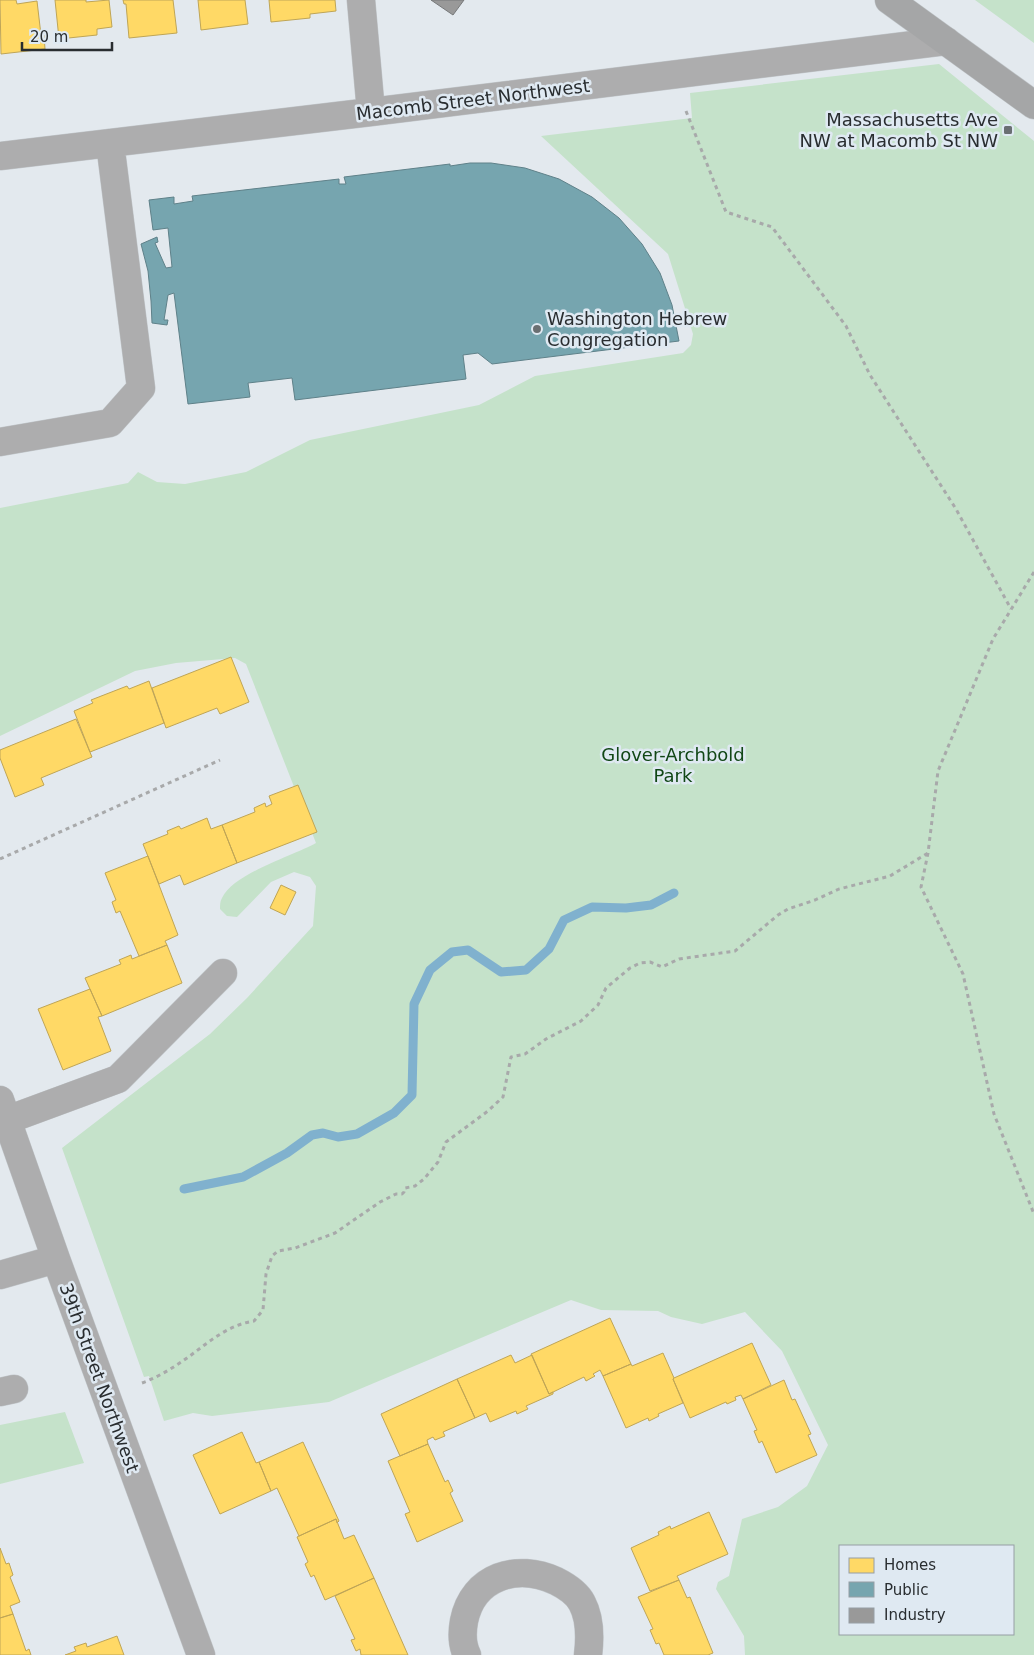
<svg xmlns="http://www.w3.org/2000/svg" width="1034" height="1655" font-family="'DejaVu Sans',sans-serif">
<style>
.green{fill:#c5e2ca;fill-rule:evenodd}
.homes{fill:#ffd966;stroke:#bfa556}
.public{fill:#76a5af;stroke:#5f8189}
.industry{fill:#999;stroke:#77797a}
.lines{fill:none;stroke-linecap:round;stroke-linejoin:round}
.stream{stroke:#80b1ce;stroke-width:9}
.minor-casing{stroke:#c2c7cb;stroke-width:29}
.major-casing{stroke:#c2c7cb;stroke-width:29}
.path{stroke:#a8a9aa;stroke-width:3;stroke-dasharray:4 4;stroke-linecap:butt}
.minor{stroke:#adadae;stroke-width:28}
.major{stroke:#a5a6a7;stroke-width:28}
.poi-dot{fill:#6a6f72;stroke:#dfe9f2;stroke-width:2}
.labels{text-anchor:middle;stroke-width:5;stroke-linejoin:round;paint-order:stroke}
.street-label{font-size:18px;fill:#292d30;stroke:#dfe9f2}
.poi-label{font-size:18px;fill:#292d30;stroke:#dfe9f2;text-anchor:end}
.park-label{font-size:18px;fill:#114716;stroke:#dfe9f2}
</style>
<rect width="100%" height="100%" fill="#e3e9ee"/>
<path class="green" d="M975 0H1034V43Z
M939 64 1034 141V1655H745L744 1636 716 1589 718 1582 729 1576 742 1519 778 1507 807 1486 828 1445 782 1351 745 1312 702 1324 671 1317 658 1311 601 1310 571 1300 329 1402 212 1416 193 1413 164 1421 149 1376 144 1377 62 1148 210 1034 247 998 313 926 316 886 310 877 294 872 271 882 237 917 227 916 220 909C220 905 220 901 222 898 234 873 293 856 316 843L246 664 235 658 176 663 135 671 0 736V508L128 483 138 472 157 482 185 484 246 472 310 440 479 405 535 376 683 353 691 345 693 334 668 254 541 136 692 118 690 93ZM840 1546H1013V1634H840Z
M65 1412 84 1463 0 1484V1425Z"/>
<path class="homes" d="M0 0H16L17 4 37 1 41 35H44L45 49 1 54Z
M55 0H86V2L109 0 112 27 97 29V35L59 39Z
M123 0H173L177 33 129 38 126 4H124Z
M198 0H245L248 24 201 30Z
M269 0H335L336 11 310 14V18L271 22Z
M231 657 249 702 220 714 217 708 166 728 152 688Z
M149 681 164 723 90 752 74 711 93 703 91 700 127 686 129 689Z
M76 719 92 757 41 778 44 785 15 797 0 758V750Z
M298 785 317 832 237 863 222 825 255 812 254 808 265 803 266 807 272 804 269 796Z
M207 818 211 829 222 825 237 863 184 885 180 875 159 884 143 844 168 834 167 831 179 826 181 829Z
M148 856 178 935 165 941 167 945 139 956 120 911 116 913 112 902 116 900 105 873Z
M281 885 296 892 285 915 270 908Z
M167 945 182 983 102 1016 85 978 121 964 119 960 131 955 132 959Z
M90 989 102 1016 98 1017 111 1051 63 1070 38 1009Z
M610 1318 631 1364 603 1376 600 1370 593 1374 595 1376 586 1381 584 1377 549 1394 531 1354Z
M752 1343 771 1385 743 1399 741 1395 735 1397 736 1400 727 1404 726 1402 690 1418 673 1379 674 1378Z
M663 1353 674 1378 673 1379 683 1403 658 1414 659 1416 649 1421 648 1418 626 1428 603 1376 631 1364 632 1366Z
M511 1355 515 1363 532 1355 549 1394 553 1392V1394L526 1406 528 1409 517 1414 516 1411 490 1422 486 1413 475 1418 457 1379Z
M457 1379 475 1418 443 1432 445 1436 435 1440 433 1437 427 1440 428 1444 400 1456 381 1414Z
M784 1380 792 1400 795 1399 811 1434 808 1435 817 1455 776 1473 762 1441 759 1443 754 1431 757 1430 743 1399Z
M242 1432 256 1463 259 1462 271 1491 220 1514 193 1455Z
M303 1442 339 1521 337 1523 336 1519 299 1536 277 1488 271 1491 259 1462Z
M428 1444 445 1482 448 1480 453 1491 450 1493 463 1521 417 1542 405 1514 410 1512 388 1461Z
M709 1512 728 1554 677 1576 679 1580 650 1591 631 1548 659 1535 658 1532 670 1526 671 1529Z
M336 1519 344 1539 354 1535 374 1578 325 1600 314 1575 311 1577 305 1564 308 1562 297 1537Z
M0 1548 6 1564 9 1563 13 1575 10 1577 20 1602 10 1606 13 1614 0 1618Z
M374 1578 408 1655H361L360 1649 356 1651 351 1640 355 1639 335 1596Z
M679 1580 687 1598 690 1597 713 1653 708 1655H664L659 1643 656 1644 650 1630 653 1629 638 1597Z
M13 1614 26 1651 29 1649 31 1655H0V1618Z
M117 1636 124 1655H65L76 1651 74 1647 86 1643 87 1647Z"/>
<path class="public" d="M470 163H491L525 168 559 179 592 197 619 218 642 244 660 273 672 305 679 341 492 364 478 353 463 355 466 379 295 400 292 378 248 383 250 397 188 404 174 293 168 295 164 320H168L167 325 152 323 151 301 148 271 141 244 157 237 158 242 155 243 166 268 172 267 168 228 153 230 149 200 174 197V204L193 201 192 196 339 179V184H346L344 177 450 164V166Z"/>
<path class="industry" d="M431 0H464L453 15Z"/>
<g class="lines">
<path class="stream" d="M184 1189 243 1177 287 1153 312 1135 323 1133 338 1137 357 1134 394 1113 412 1095 414 1004 430 970 452 952 468 950 501 972 526 970 549 949 564 920 592 907 626 908 651 905 674 893"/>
<g class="minor-casing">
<path id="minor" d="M361 0 371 112
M0 156 371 112 946 41
M0 442 110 423 141 388 110 143
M0 1100 56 1259 201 1655
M7 1120 118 1079 223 973
M0 1275 56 1259
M0 1392 14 1389
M467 1655C462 1645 462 1632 464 1621 473 1576 517 1563 556 1581 566 1586 577 1593 582 1603 590 1618 590 1639 588 1655"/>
</g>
<g class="major-casing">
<path id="major" d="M889 0 1034 105"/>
</g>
<path class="path" d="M686 111 726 212 772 227 846 326 870 375 956 509 1011 609
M1034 572 993 639 938 771 928 853 921 887 963 974 994 1114 1034 1214
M0 859 220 760
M142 1383C158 1377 173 1368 187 1358 208 1343 227 1325 254 1321L263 1310 266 1274 272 1256 278 1251 295 1248 335 1233 380 1202 396 1194H402L404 1192 405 1188 415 1186 424 1179 438 1162 446 1142 488 1111 503 1097 511 1057 525 1054 546 1039 581 1021 598 1005 606 988 630 968 640 963 650 962 662 967 679 959 735 951 778 915 788 909 815 900 839 889 890 876 928 853"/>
<use href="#minor" class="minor"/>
<use href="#major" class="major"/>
</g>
<g class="poi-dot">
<rect x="1003" y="125" width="10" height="10" rx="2.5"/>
<circle cx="537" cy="329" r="5"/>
</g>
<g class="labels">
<g class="street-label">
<text transform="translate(473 100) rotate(-7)" y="6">Macomb Street Northwest</text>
<text transform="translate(99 1378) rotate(70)" y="6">39th Street Northwest</text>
</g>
<g class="poi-label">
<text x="998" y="126">Massachusetts Ave<tspan x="998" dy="21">NW at Macomb St NW</tspan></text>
<text x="547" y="325" text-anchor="start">Washington Hebrew<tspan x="547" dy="21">Congregation</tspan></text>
</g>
<g class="park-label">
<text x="673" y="761">Glover-Archbold<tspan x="673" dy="21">Park</tspan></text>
</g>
</g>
<rect x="839" y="1545" width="175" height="90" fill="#dfe9f2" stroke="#969ea4"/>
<rect x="849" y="1558" width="25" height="15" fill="#ffd966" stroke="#969ea4"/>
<text x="884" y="1570" font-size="15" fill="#292d30">Homes</text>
<rect x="849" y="1582" width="25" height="15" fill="#76a5af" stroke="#969ea4"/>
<text x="884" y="1595" font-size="15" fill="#292d30">Public</text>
<rect x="849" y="1608" width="25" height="15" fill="#999999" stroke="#969ea4"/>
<text x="884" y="1620" font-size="15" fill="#292d30">Industry</text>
<path d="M22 42v8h90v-8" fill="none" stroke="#292d30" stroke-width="2.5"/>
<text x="30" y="42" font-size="15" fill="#292d30" stroke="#dfe9f2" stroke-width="4" paint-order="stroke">20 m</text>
</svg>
